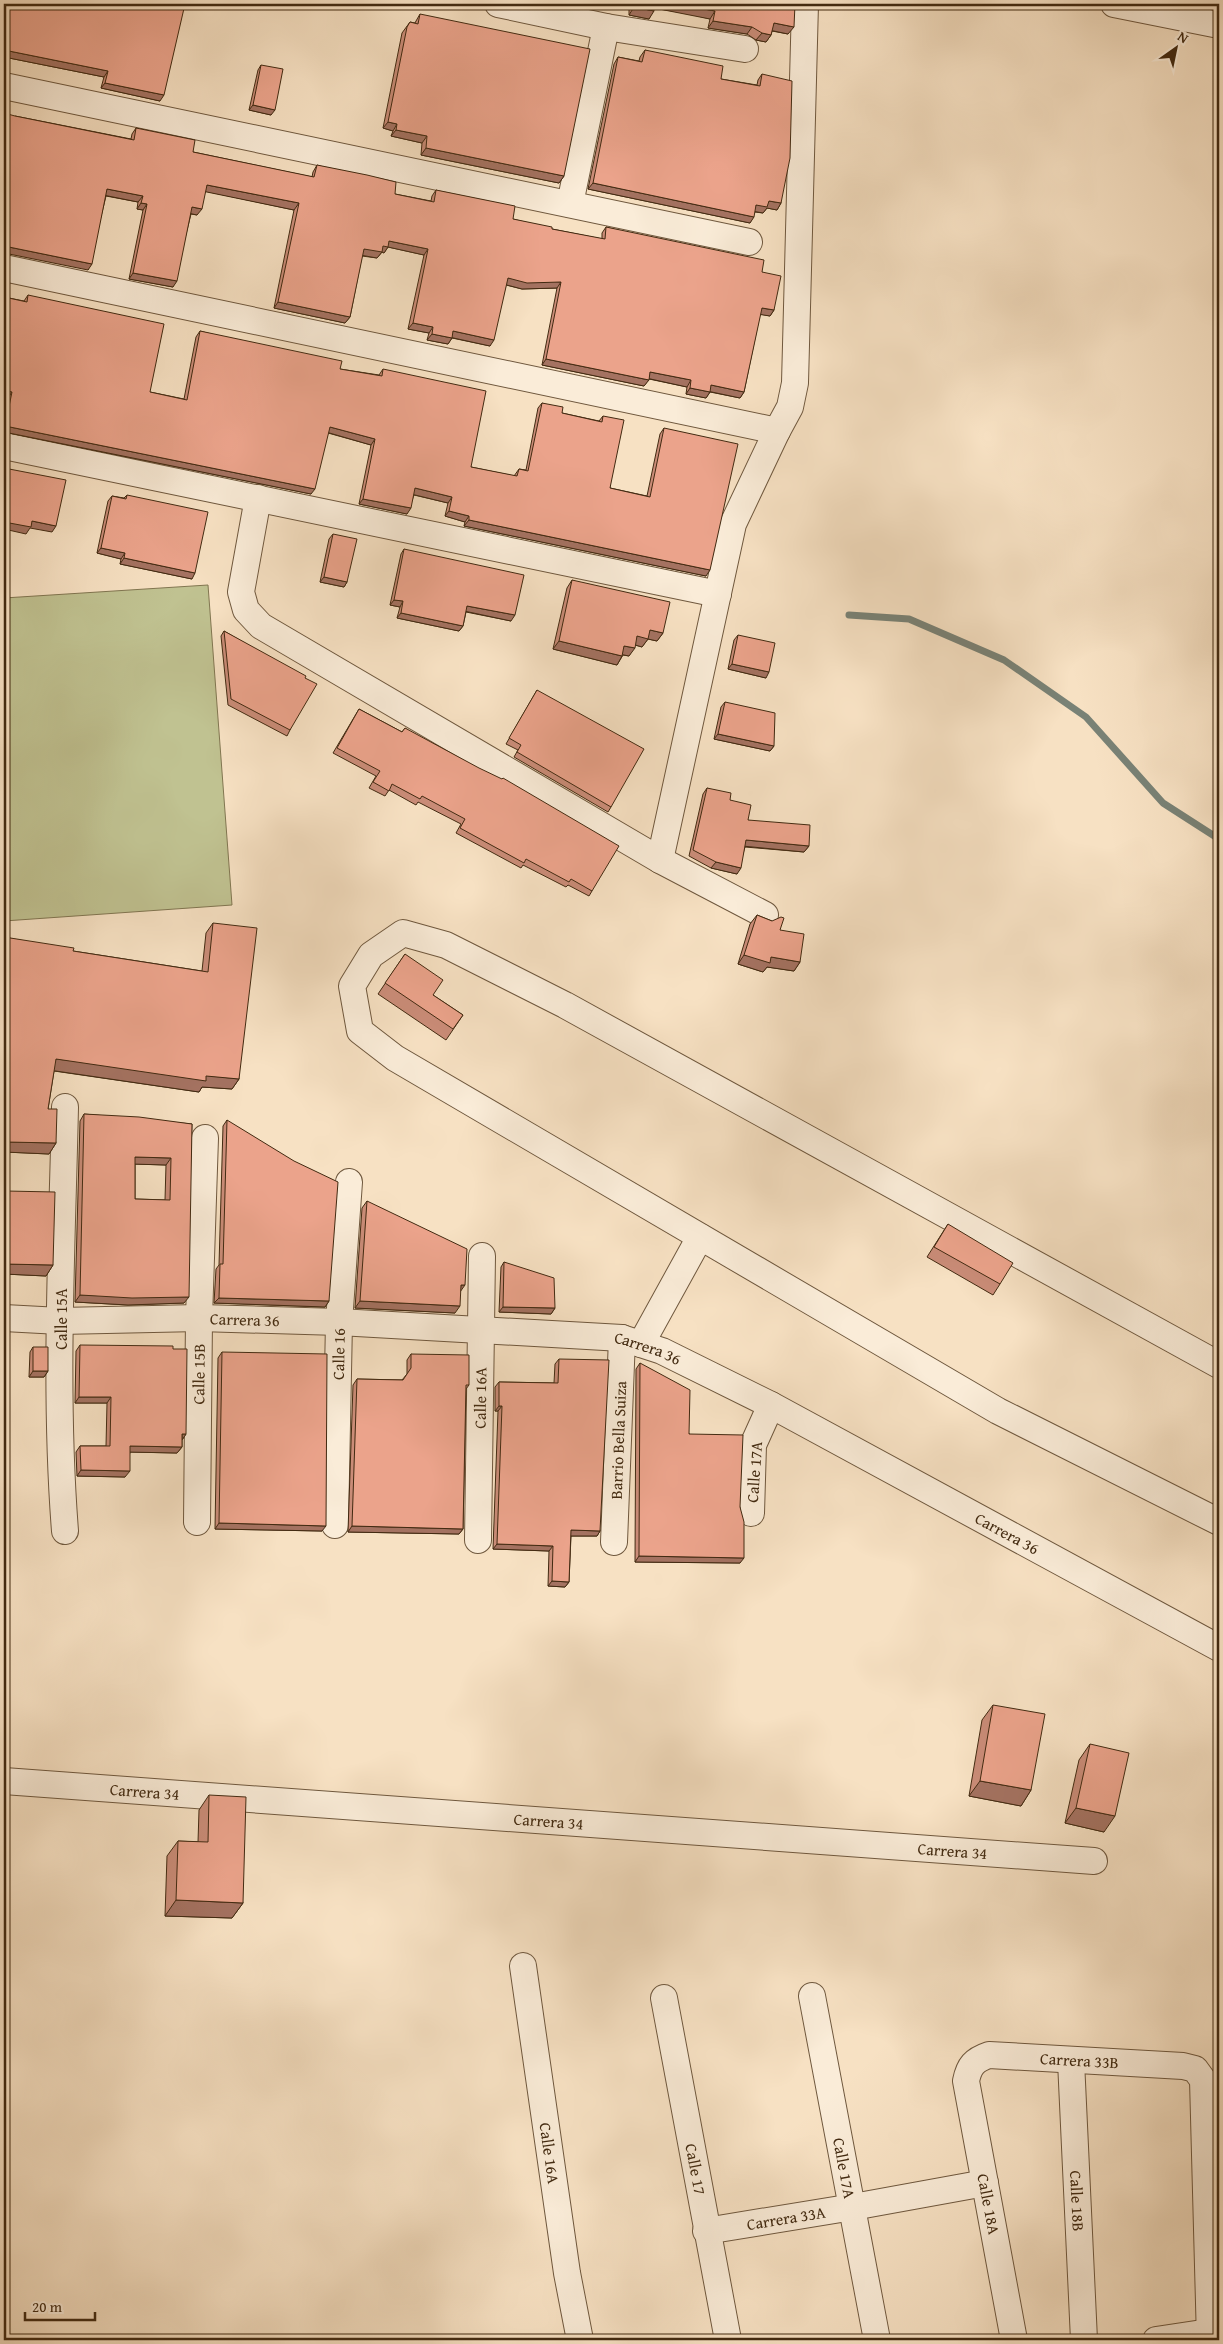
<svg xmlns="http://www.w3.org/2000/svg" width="1223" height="2344" font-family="'Gentium Book Plus',serif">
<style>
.green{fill:#c0c291;stroke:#817651}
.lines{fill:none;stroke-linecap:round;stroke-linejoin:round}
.stream{stroke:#798276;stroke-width:7}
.street-casing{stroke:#6f583e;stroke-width:28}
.street{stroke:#faecd8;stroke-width:26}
.wall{fill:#ca8c78;stroke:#422a11;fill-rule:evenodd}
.shaded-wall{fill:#a47261;stroke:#422a11}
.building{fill:#eba38b;stroke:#422a11;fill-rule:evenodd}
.labels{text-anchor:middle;stroke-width:4;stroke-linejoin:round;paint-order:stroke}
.street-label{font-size:16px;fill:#422a11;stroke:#faecd8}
</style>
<rect width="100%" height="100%" fill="#f7e1c3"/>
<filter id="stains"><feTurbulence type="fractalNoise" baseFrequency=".004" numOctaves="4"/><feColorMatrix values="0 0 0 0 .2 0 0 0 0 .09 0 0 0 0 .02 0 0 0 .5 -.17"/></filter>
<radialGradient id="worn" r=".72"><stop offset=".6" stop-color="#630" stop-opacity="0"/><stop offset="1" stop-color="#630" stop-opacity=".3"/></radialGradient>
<path class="green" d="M208 585 232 905 4 921V598Z"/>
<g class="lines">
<path class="stream" d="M849 615 909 619 1004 660 1086 717 1163 803 1219 839"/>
<g class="street-casing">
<g id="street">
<path d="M498 4 606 27"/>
<path d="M1114 4 1219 25"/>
<path d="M4 86 749 242"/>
<path d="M570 204 606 27 745 49"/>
<path d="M4 268 777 431"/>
<path d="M4 446 718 594"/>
<path d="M258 498 241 592 246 610 261 626 660 860 765 915"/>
<path d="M660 860 733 524 777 431 790 407 795 383 805 4"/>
<path d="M65 1107C62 1248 54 1390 65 1531"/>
<path id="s1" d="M4 1318 60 1321 199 1318 339 1322 622 1338 662 1351 771 1405 1219 1648"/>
<path d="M641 1344 700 1237"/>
<path d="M1219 1365 565 1005 446 945 403 933 371 955 352 986 360 1031 395 1058 998 1411 1219 1522"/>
<path d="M751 1513 753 1445 771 1405"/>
<path id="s2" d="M197 1522 199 1318 205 1138"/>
<path id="s3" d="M335 1525 339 1322 349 1182"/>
<path id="s4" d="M478 1540 482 1256"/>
<path id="s5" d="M614 1542 622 1338"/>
<path id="s6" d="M4 1781 1094 1861"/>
<path id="s7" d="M523 1966 567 2273 580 2340"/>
<path id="s8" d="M812 1996 877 2340"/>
<path id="s9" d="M664 1998 728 2340"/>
<path id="s10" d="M1071 2061 1084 2340"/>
<path id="s11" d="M706 2231 853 2207 985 2183"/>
<path id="s12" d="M1014 2340 966 2081C969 2066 974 2060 989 2055L1183 2066 1195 2069 1203 2080 1210 2340"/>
<path d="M1156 2340 1209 2332"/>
</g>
</g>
<use href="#street" class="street"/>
</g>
<path class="wall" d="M4 4 160 101 101 88 104 77 4 57Z
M629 4H795L788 34 772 31 771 35 766 42 756 40 747 34 708 28 710 19 690 14 654 8 649 19 629 15Z
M420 14 564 176 559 183 421 155 422 143 391 136 393 131 383 128 402 33 410 22 415 23 416 21Z
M645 50 721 79 757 85 758 80 762 74 781 203 777 210 767 208 763 213 755 212 750 223 588 189 614 64 618 57 639 61 640 57Z
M261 65 271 115 249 110 258 70Z
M15 116 131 139 132 134 136 128 193 152 312 177 313 172 317 165 395 194 431 201 432 196 436 190 513 219 552 229 602 239V233L606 227 762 272 774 310 770 316 760 314 744 392 740 398 710 392 706 398 686 394 687 387 649 379 644 386 542 365 557 288 522 289 506 285 490 346 452 338 448 344 427 340 429 333 408 329 424 255 388 247 384 253 382 252 377 258 362 256 350 317 345 323 274 308 294 210 205 191 197 215 191 214 173 287 129 279 143 210 137 209 138 202 106 196 88 270Z
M28 295 150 392 184 399 196 337 200 331 340 369 379 375 383 369 471 467 514 476 519 469 526 470 538 408 542 403 562 413 599 421 603 416 610 488 647 496 660 434 664 428 706 576 464 526 465 522 445 516 448 503 414 495 407 514 359 504 371 445 328 433 311 494 4 432V419L8 398 4 397V297L24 301Z
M127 495 192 579 120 564 121 559 97 553 108 501 112 496 124 498Z
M333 534 347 582 344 587 320 582 329 539Z
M404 549 511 621 466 612 463 626 459 631 397 618 400 607 390 605 401 554Z
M572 580 663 633 657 641 648 639 642 647 635 645 629 656 623 655 617 665 553 649 567 588Z
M224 631 305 678 290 730 287 736 228 705 221 636Z
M738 635 766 678 728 669 734 640Z
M537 690 611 807 608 812 514 757 518 750 506 744Z
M725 702 774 746 770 751 714 739 721 707Z
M359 709 402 732 405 728 592 891 589 896 568 885 566 887 523 865 521 868 456 833 461 824 418 802 416 805 389 790 385 796 369 788 376 776 333 753Z
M707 788 730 800 748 820 809 846 804 852 745 847 737 874 711 868 689 856 703 794Z
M757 915 772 921 780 930 800 962 794 971 767 967 763 972 738 964 750 924Z
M213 923 239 1079 232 1089 202 1087 199 1092 54 1071 48 1109 56 1143 49 1154 5 1152 4 1174 6 1191 53 1265 46 1276 4 1274V937L73 951 202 971 206 933Z
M405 954 433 995 463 1015 446 1040 378 994Z
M84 1114 192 1124 184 1303 128 1305 75 1302 80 1121ZM135 1164 166 1165 165 1200 135 1199Z
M227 1120 329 1301 325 1307 214 1303 216 1269 219 1265 223 1126Z
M367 1201 455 1313 355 1308 362 1208Z
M948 1224 1000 1284 993 1295 927 1257Z
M504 1262 555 1308 551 1314 499 1312 501 1267Z
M80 1345 186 1434 182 1440V1447L177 1453 130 1452 125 1477 77 1476 76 1452 80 1446H106L107 1403H75L76 1351Z
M33 1347 48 1371 44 1377H29L30 1352Z
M222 1352 322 1531 215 1529 218 1358Z
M411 1354 469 1385 466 1389 463 1529 459 1534 348 1532 353 1385 357 1379 402 1380 407 1374V1360Z
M559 1359 600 1531 597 1536H571L569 1582 565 1587 548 1586 549 1551 493 1549 498 1411H495V1387L499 1382 554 1383 555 1364Z
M640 1363 740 1507V1563L635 1562 636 1369Z
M993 1705 1031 1790 1021 1806 969 1796 982 1720Z
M1090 1744 1104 1832 1065 1823 1079 1760Z
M209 1795 243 1903 232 1918 165 1916 167 1856 178 1841 198 1842 199 1810Z"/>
<path class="shaded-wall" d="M651 4H677L715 11 710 19 649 7Z
M634 7 654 11 649 19 629 15Z
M713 21 752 27 747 34 708 28Z
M774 23 794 27 788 34 769 30Z
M762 33 771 35 766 42 756 40Z
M4 50 108 71 104 77 4 57Z
M105 83 164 95 160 101 101 88Z
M253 105 275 110 271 115 249 110Z
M388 122 397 124 393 131 383 128Z
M396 130 427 136 422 143 391 136Z
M426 148 564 176 559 183 421 155Z
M593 183 754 217 750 223 588 189Z
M207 185 299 203 294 210 202 191Z
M107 189 143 196 138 202 103 195Z
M769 201 781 203 777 210 767 208 763 213 752 211 756 205Z
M141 203 147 204 143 210 137 209Z
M192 207 202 209 197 215 188 213Z
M389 241 428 249 424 255 388 247 384 253 382 252 377 258 360 255 364 249 383 246Z
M4 246 92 264 88 270 4 253Z
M133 273 177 281 173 287 129 279Z
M508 278 561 282 557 288 522 289 503 284Z
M278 302 350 317 345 323 274 308Z
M762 308 774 310 770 316 757 314Z
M413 323 433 327 429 333 408 329Z
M453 331 494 340 490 346 449 337Z
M432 334 452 338 448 344 427 340Z
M546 359 649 380 644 386 542 365Z
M650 372 691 380 687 387 646 378Z
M711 385 744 392 740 398 707 391Z
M690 388 710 392 706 398 686 394Z
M4 390 12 392 8 398 4 397Z
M5 426 315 489 311 494 4 432V428Z
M330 427 375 439 371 445 326 432Z
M415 488 452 497 448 503 411 494Z
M363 499 411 508 407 514 359 504Z
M449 511 469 516 465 522 445 516Z
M469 520 710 570 706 576 464 526Z
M32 521 56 526 52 532 30 528 26 534 4 529V522Z
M101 548 125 553 121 559 97 553Z
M124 558 195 573 192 579 120 564Z
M324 577 347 582 344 587 320 582Z
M394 600 403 601 400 607 390 605Z
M467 606 515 615 511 621 464 611Z
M401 613 463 626 459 631 397 618Z
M650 630 663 633 657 641 648 639 642 647 632 644 637 636Z
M559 641 622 656 617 665 553 649Z
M624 646 635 648 629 656 619 654Z
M732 664 769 672 766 678 728 669Z
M718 734 774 746 770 751 714 739Z
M746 840 809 846 804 852 742 846Z
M716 862 741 868 737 874 711 868Z
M744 955 771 957 800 962 794 971 767 967 763 972 738 964Z
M56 1059 239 1079 232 1089 202 1087 199 1092 49 1070Z
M6 1142 56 1143 49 1154 4 1152Z
M135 1157 171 1158 166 1165 131 1164Z
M4 1264 53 1265 46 1276 4 1274Z
M461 1285H465L460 1292Z
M80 1295 189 1297 184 1303 128 1305 75 1302Z
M219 1298 329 1301 325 1307 214 1303Z
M360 1301 460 1306 455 1313 355 1308Z
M503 1307 555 1308 551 1314 499 1312Z
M33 1371H48L44 1377H29Z
M79 1397H111L107 1403H75Z
M499 1406H502L498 1411H495Z
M182 1434H186L182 1440Z
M130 1446 182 1447 177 1453 126 1452Z
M81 1470 130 1471 125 1477 77 1476Z
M219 1523 326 1526 322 1531 215 1529Z
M352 1526 463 1529 459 1534 348 1532Z
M571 1530 600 1531 597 1536H567Z
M497 1544 553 1546 549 1551 493 1549Z
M639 1556 744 1558 740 1563 635 1562Z
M552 1581 569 1582 565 1587 548 1586Z
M980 1781 1031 1790 1021 1806 969 1796Z
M1076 1808 1115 1816 1104 1832 1065 1823Z
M176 1900 243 1903 232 1918 165 1916Z"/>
<path class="building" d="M4 4H185L164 95 105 83 108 71 4 50Z
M634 4H654V11L634 7Z
M677 4H795L794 27 774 23 771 35 762 33 752 27 713 21 715 11Z
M420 14 590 49 564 176 426 148 427 136 396 130 397 124 388 122 407 27 410 22 418 24Z
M645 50 723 66 721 79 760 86 762 74 792 81 790 158 781 203 769 201 767 207 756 205 754 217 593 183 618 57 642 62Z
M261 65 283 69 275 110 253 105Z
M4 113 15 116 134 140 136 128 195 140 193 152 314 177 317 165 367 175 396 182 395 194 434 202 436 190 515 206 513 219 552 227V229L605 239 606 227 764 260 762 272 781 276 774 310 762 308 744 392 711 385 710 392 690 388 691 380 650 372 649 380 546 359 561 282 527 283 508 278 494 340 453 331 452 338 432 334 433 327 413 323 428 249 389 241 388 247 383 246 382 252 364 249 350 317 278 302 299 203 207 185 202 209 192 207 177 281 133 273 147 204 141 203 143 196 107 189 92 264 4 246Z
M28 295 164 324 150 392 187 400 200 331 342 361 340 369 382 376 383 369 486 391 471 467 517 476 519 469 528 471 542 403 563 407 562 413 602 422 603 416 624 420 610 488 650 497 664 428 738 444 710 570 469 520V516L449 511 452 497 415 488 411 508 363 499 375 439 330 427 315 489 5 426 12 392 4 390V297L27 302Z
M4 468 66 480 56 526 32 521 31 527 4 522Z
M127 495 208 512 195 573 124 558 125 553 101 548 112 496 126 499Z
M333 534 357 539 347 582 324 577Z
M404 549 524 575 515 615 467 606 463 626 401 613 403 601 394 600Z
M572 580 670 602 663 633 650 630 648 639 637 636 635 648 624 646 622 656 559 641Z
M224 631 306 676 305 678 317 684 290 730 231 699Z
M738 635 775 643 769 672 732 664Z
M537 690 644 749 611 807 517 752 521 745 509 738Z
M725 702 775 713 774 746 718 734Z
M359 709 402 732 405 728 479 768 502 779 503 778 619 846 592 891 571 879 569 882 526 859 524 863 460 828 465 819 422 796 420 799 392 784 389 791 373 782 380 771 337 748Z
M707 788 731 793 730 800 751 805 748 820 810 825 809 846 746 840 741 868 716 862 693 850Z
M757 915 772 921 781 917 784 918 780 930 804 934 800 962 771 957 770 963 744 955Z
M213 923 257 928 239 1079 206 1076V1081L56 1059 48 1109H57L56 1143 6 1142 4 1174 6 1191 55 1192 53 1265 4 1264V937L74 948 73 951 208 972Z
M405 954 443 980 433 995 463 1015 453 1029 385 983Z
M84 1114 139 1117 192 1124 189 1297 132 1298 80 1295ZM135 1157 171 1158 170 1200 135 1199Z
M227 1120 294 1161 338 1182 329 1301 219 1298 220 1264H223Z
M367 1201 467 1249 465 1285H461L460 1306 360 1301Z
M948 1224 1013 1263 1000 1284 934 1247Z
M504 1262 554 1278 555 1308 503 1307Z
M80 1345 173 1346V1349H187L186 1434H182V1447L130 1446V1471L81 1470 80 1446H110L111 1397H79Z
M33 1347H48V1371H33Z
M222 1352 327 1354 326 1526 219 1523Z
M411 1354 469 1355V1385H466L463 1529 352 1526 357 1379 403 1380 411 1368Z
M559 1359 609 1360 600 1531 571 1530 569 1582 552 1581 553 1546 497 1544 502 1406H499V1382L558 1383Z
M640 1363 690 1390 689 1434 743 1435 740 1507 744 1522V1558L639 1556Z
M993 1705 1045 1714 1031 1790 980 1781Z
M1090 1744 1129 1753 1115 1816 1076 1808Z
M209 1795 246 1797 243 1903 176 1900 178 1841 208 1842Z"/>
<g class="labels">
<g class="street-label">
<text transform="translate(61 1319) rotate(-90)" y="6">Calle 15A</text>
<text dy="6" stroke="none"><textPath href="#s1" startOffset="241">Carrera 36</textPath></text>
<text dy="6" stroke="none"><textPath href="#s1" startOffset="646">Carrera 36</textPath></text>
<text dy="6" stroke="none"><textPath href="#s3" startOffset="171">Calle 16</textPath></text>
<text dy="6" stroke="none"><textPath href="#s2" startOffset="148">Calle 15B</textPath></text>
<text dy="6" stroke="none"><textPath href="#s4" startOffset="142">Calle 16A</textPath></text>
<text dy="6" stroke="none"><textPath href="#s5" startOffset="102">Barrio Bella Suiza</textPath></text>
<text transform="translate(754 1472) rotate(-86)" y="6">Calle 17A</text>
<text dy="6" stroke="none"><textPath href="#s1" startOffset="1051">Carrera 36</textPath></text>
<text dy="6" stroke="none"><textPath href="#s6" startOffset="141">Carrera 34</textPath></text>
<text dy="6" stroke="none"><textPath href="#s6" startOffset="546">Carrera 34</textPath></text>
<text dy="6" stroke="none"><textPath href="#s6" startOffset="951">Carrera 34</textPath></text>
<text dy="6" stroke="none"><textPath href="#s12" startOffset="391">Carrera 33B</textPath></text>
<text dy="6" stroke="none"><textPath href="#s7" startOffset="189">Calle 16A</textPath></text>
<text dy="6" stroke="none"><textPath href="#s8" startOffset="175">Calle 17A</textPath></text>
<text dy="6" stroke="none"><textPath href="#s9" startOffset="174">Calle 17</textPath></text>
<text dy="6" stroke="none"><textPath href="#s10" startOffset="140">Calle 18B</textPath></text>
<text transform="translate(989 2204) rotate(79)" y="6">Calle 18A</text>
<text dy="6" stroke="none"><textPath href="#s11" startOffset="81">Carrera 33A</textPath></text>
</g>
</g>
<rect width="1223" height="2344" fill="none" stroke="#f7e1c3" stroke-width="20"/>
<rect x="5" y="5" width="1213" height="2334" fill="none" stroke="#422a11" stroke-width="2.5"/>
<rect x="10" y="10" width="1203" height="2324" fill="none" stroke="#422a11"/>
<g transform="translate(1176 48) rotate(33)" stroke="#faecd8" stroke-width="4" paint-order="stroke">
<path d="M0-4L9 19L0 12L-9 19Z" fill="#422a11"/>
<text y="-8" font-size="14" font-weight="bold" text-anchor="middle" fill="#422a11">N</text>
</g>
<path d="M25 2312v8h70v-8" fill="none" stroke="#422a11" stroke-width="2.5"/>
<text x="32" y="2312" font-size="15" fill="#422a11" stroke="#faecd8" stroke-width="4" paint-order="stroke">20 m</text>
<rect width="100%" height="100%" filter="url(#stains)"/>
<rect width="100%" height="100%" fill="url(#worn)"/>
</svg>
